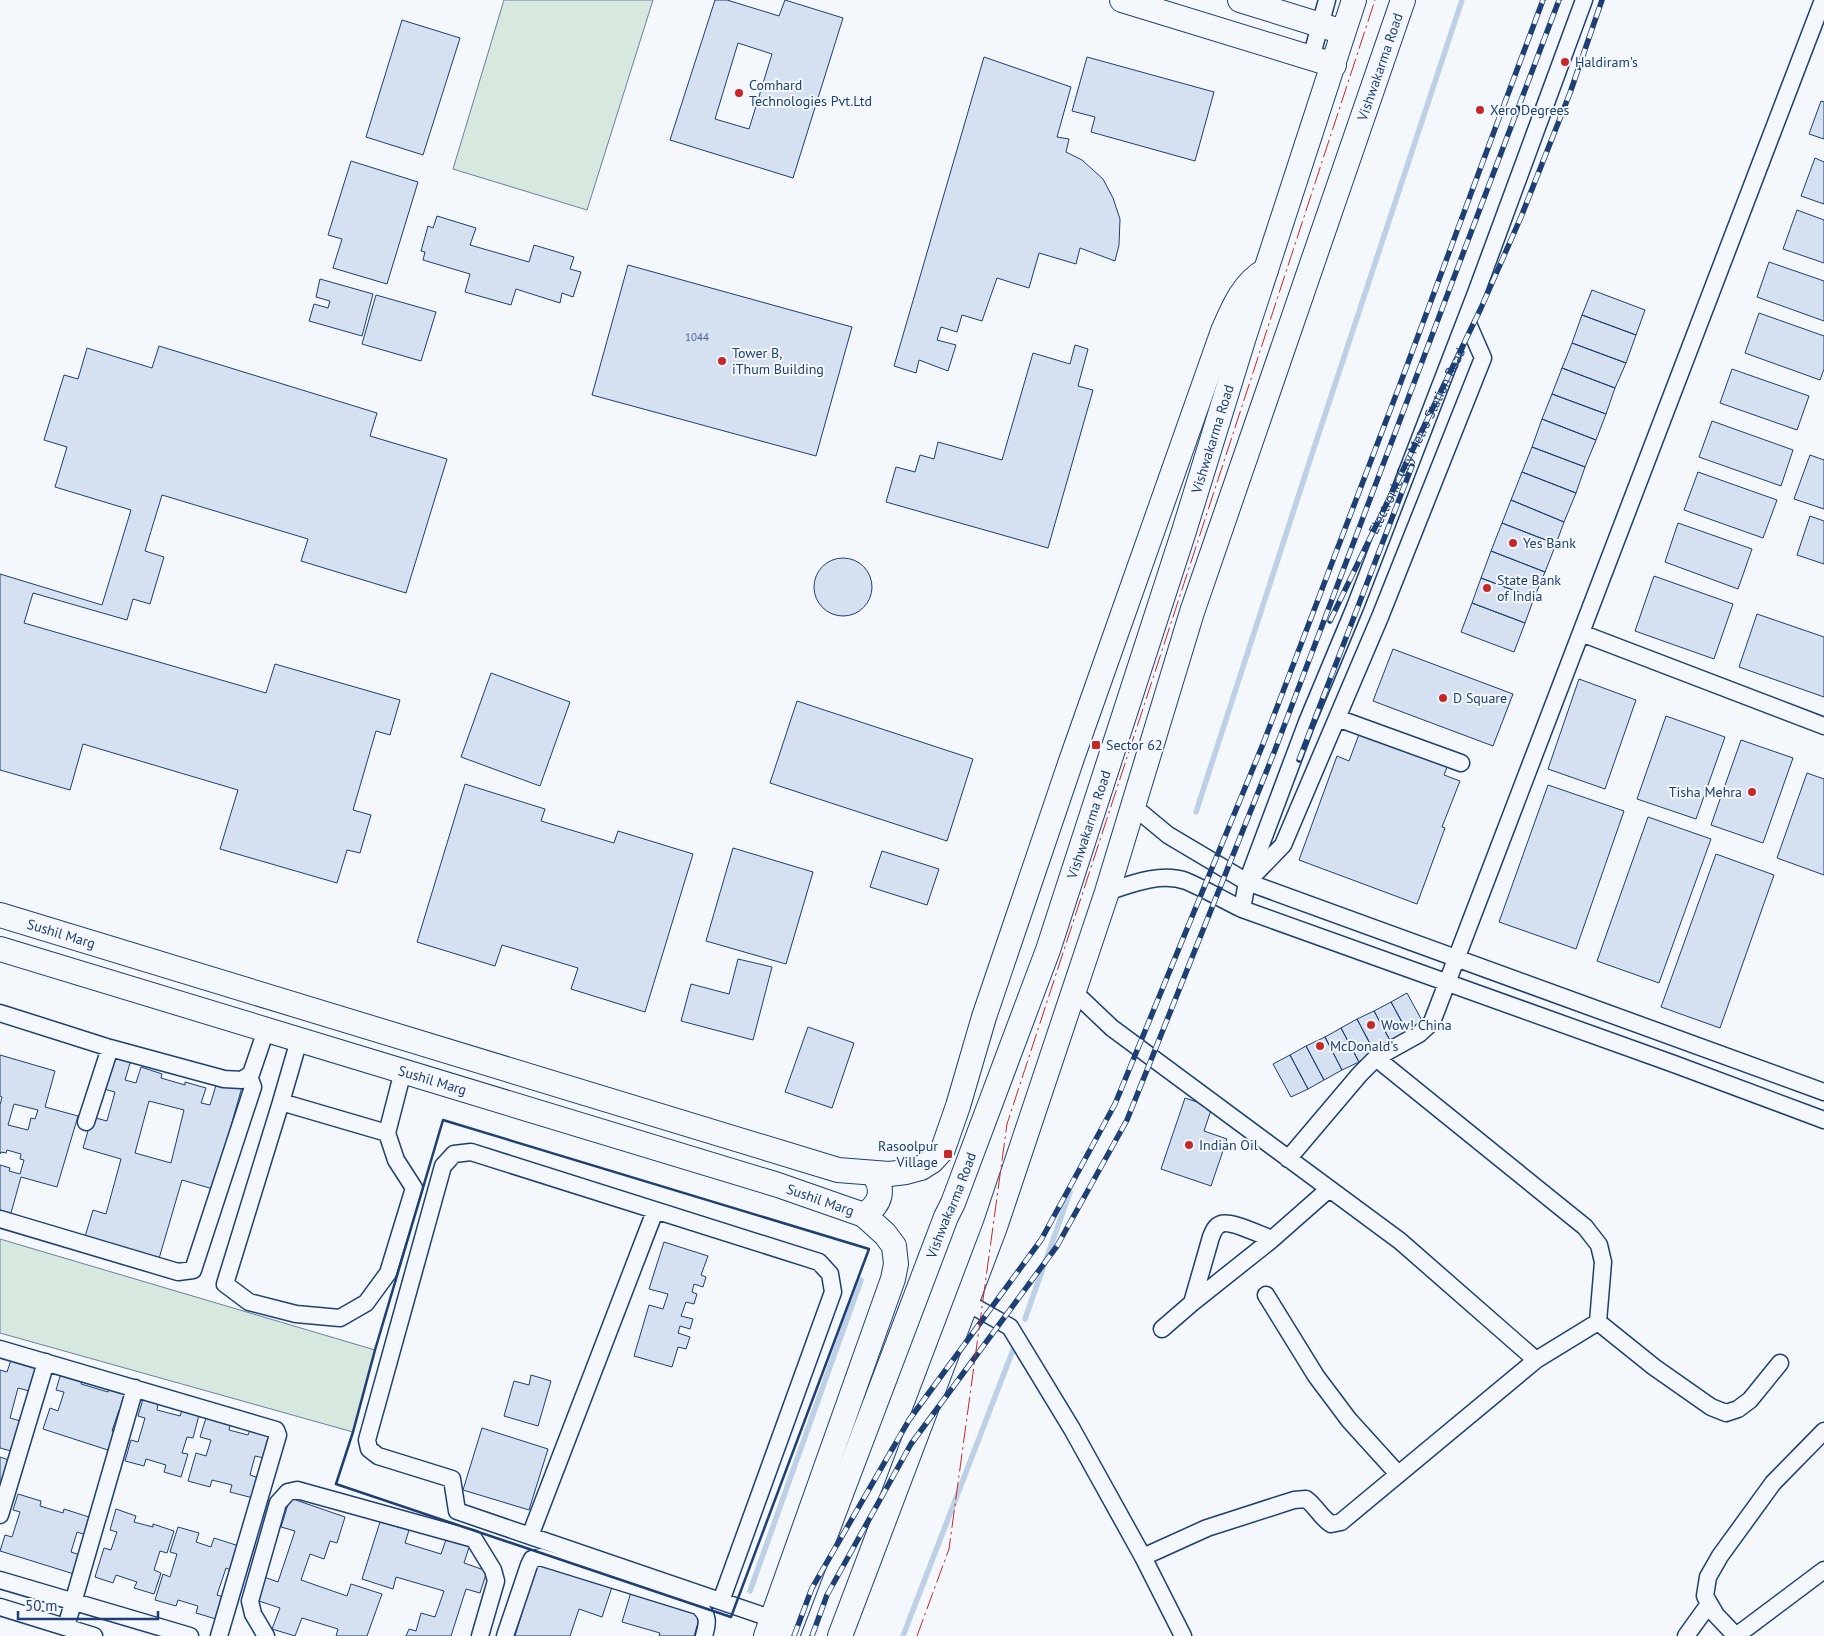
<svg xmlns="http://www.w3.org/2000/svg" width="1824" height="1636" font-family="'PT Sans',sans-serif">
<style>
.green{fill:#d7e8df;stroke:#687fa3}
.lines{fill:none;stroke-linecap:round;stroke-linejoin:round}
.stream{stroke:#bed0e5;stroke-width:5.5}
.building{fill:#d5e0f0;stroke:#1d3f73;fill-rule:evenodd}
.street-casing{stroke:#1d3f73;stroke-width:19}
.secondary-casing{stroke:#1d3f73;stroke-width:26}
.street{stroke:#f4f7fb;stroke-width:16}
.secondary{stroke:#f4f7fb;stroke-width:24}
.rail-casing{stroke:#1d3f73;stroke-width:5.5}
.rail{stroke:#f4f7fb;stroke-width:4;stroke-dasharray:11;stroke-linecap:butt}
.wall{stroke:#1d3f73;stroke-width:2.5}
.power{stroke:#c62828;stroke-width:1;stroke-dasharray:18 4 2.5 4;stroke-linecap:butt}
.poi-dot{fill:#c62828;stroke:#f4f7fb;stroke-width:2}
.labels{text-anchor:middle;stroke-width:4;stroke-linejoin:round;paint-order:stroke}
.number-label{font-size:11px;fill:#4b6792}
.poi-label{font-size:14px;fill:#1d3f73;stroke:#f4f7fb;text-anchor:start}
.street-label{font-size:14px;fill:#1d3f73;stroke:#f4f7fb}
</style>
<rect width="100%" height="100%" fill="#f4f7fb"/>
<path class="green" d="M504 0H653L587 210 453 169Z
M0 1239 375 1350 353 1432 0 1333Z"/>
<g class="lines">
<path class="stream" d="M1196 812 1312 454 1462 0
M1025 1319 1070 1192
M750 1591 861 1280
M903 1636 1013 1350"/>
</g>
<path class="building" d="M715 0H727L779 16 785 0 843 18 793 178 670 140ZM738 43 772 54 749 129 715 119Z
M402 20 460 38 423 155 366 137Z
M984 57 1071 87 1057 137 1069 139 1066 152 1082 160 1103 179 1113 198 1120 219 1119 245 1115 261 1080 248 1076 264 1039 253 1029 288 997 278 982 321 962 315 957 332 941 327 937 340 956 345 948 371 919 360 916 373 894 366Z
M1087 57 1214 92 1195 161 1091 132 1095 117 1072 111Z
M1821 101 1824 102V139L1809 134Z
M1815 158 1824 162V204L1801 196Z
M351 161 418 182 387 284 333 268 342 239 328 235Z
M1797 210 1824 220V263L1783 249Z
M437 216 476 228 470 245 529 262 534 245 574 257 570 269 581 272 573 297 562 293 560 303 516 289 511 305 465 292 470 274 423 260 425 252 421 251 428 226 433 228Z
M1769 262 1824 281V321L1757 297Z
M628 265 852 327 816 456 592 395Z
M320 279 373 294 362 336 309 321 314 304 328 308 330 301 316 297Z
M1592 290 1645 310 1636 335 1582 315Z
M376 295 436 312 421 361 362 344Z
M1759 313 1824 336V369L1820 380 1745 353Z
M1582 315 1636 335 1626 363 1572 343Z
M1572 343 1626 363 1615 388 1562 368Z
M1075 345 1088 349 1078 386 1093 390 1048 548 886 502 896 467 915 472 920 455 934 459 938 442 1002 460 1033 353 1070 364Z
M159 346 377 413 370 436 447 459 406 593 301 561 308 539 162 495 145 551 164 557 150 604 133 599 127 620 33 593 24 623 266 693 275 664 400 700 390 735 376 731 353 810 371 815 360 853 347 850 337 883 220 849 238 790 83 744 70 790 0 770V574L102 605 131 510 55 487 67 447 44 440 64 375 78 379 87 348 152 368Z
M1562 368 1615 388 1606 414 1552 394Z
M1732 369 1809 396 1797 430 1720 403Z
M1552 394 1606 414 1596 440 1542 419Z
M1542 419 1596 440 1585 467 1532 447Z
M1712 421 1793 450 1781 486 1699 457Z
M1532 447 1585 467 1576 493 1522 472Z
M1810 455 1824 460V509L1794 499Z
M1522 472 1576 493 1564 522 1511 500Z
M1698 472 1777 500 1763 538 1684 510Z
M1511 500 1564 522 1556 544 1502 523Z
M1810 516 1824 521V564L1797 555Z
M1502 523 1556 544 1545 572 1491 551Z
M1678 523 1752 549 1738 589 1665 562Z
M1491 551 1545 572 1534 598 1481 578Z
M814 587a29 29 0 1 1 58 0a29 29 0 1 1-58 0Z
M1654 576 1733 604 1714 659 1635 631Z
M1481 578 1534 598 1525 623 1472 603Z
M1472 603 1525 623 1514 652 1461 632Z
M1757 614 1824 637V697L1739 667Z
M1393 649 1513 694 1493 746 1373 701Z
M491 673 570 702 540 786 461 757Z
M1579 679 1636 700 1605 789 1548 769Z
M797 701 973 759 947 841 770 783Z
M1666 716 1725 737 1696 819 1637 799Z
M1361 729 1449 762 1444 775 1460 781 1442 827 1445 828 1417 904 1299 860 1337 756 1349 761Z
M1741 740 1793 758 1763 843 1711 825Z
M1807 773 1824 779V875L1777 858Z
M465 784 545 809 541 821 614 843 618 831 693 854 645 1012 571 989 578 968 502 945 495 966 417 942Z
M1548 785 1624 811 1576 949 1499 922Z
M1648 817 1711 839 1659 983 1597 961Z
M733 848 813 872 786 964 706 941Z
M882 851 939 869 927 905 870 887Z
M1716 854 1774 875 1720 1028 1661 1007Z
M738 959 772 967 753 1040 681 1021 691 984 729 994Z
M1407 993 1425 1026 1409 1035 1391 1002Z
M1391 1002 1409 1035 1392 1044 1374 1011Z
M1374 1011 1392 1044 1375 1053 1357 1019Z
M1357 1019 1375 1053 1359 1062 1341 1028Z
M808 1027 854 1043 832 1108 785 1092Z
M1341 1028 1359 1062 1342 1070 1325 1037Z
M1325 1037 1342 1070 1324 1080 1306 1046Z
M1306 1046 1324 1080 1308 1089 1290 1055Z
M110 1054 131 1060 125 1080 136 1083 141 1067 162 1074 161 1078 185 1085V1082L206 1088 201 1103 210 1105 218 1079 242 1087 213 1189 182 1180 158 1262 84 1240 93 1210 106 1214 121 1159 83 1148 92 1117 107 1121 115 1092 100 1088ZM149 1101 184 1110 171 1163 135 1153Z
M0 1055 55 1071 45 1107 78 1116 57 1187 21 1177 11 1213 0 1210V1165L10 1168 9 1171 20 1174 24 1160 20 1159 21 1154 7 1150 6 1153 1 1152 0 1154V1105L2 1097 0 1096ZM14 1104 38 1110 35 1119 31 1118 28 1130 8 1125Z
M1290 1055 1308 1089 1291 1097 1273 1064Z
M1185 1098 1212 1107 1204 1131 1227 1139 1211 1186 1161 1169Z
M664 1242 708 1256 701 1275 706 1277 703 1287 694 1284 692 1292 697 1294 694 1304 686 1302 681 1316 693 1319 690 1329 680 1326 678 1333 690 1337 686 1349 678 1347 672 1367 634 1356 649 1305 663 1309 668 1294 649 1289Z
M12 1357 40 1366 33 1392 18 1388 10 1418 24 1422 15 1452 0 1448V1370L7 1372Z
M61 1373 82 1380 81 1384 108 1392 109 1389 131 1396 126 1412 119 1410 112 1431 119 1433 114 1452 43 1429 50 1408 58 1411 64 1392 56 1390Z
M531 1375 551 1381 538 1426 504 1416 514 1381 529 1385Z
M143 1399 158 1403 157 1410 180 1416 182 1410 199 1415 193 1438 187 1437 182 1453 188 1454 181 1477 164 1472 166 1465 146 1459 144 1466 125 1461 131 1440 138 1442 145 1418 138 1416Z
M206 1418 230 1425 229 1430 248 1435 250 1430 270 1436 264 1458 255 1456 250 1475 259 1478 253 1498 230 1492 232 1485 212 1480 210 1487 188 1481 196 1453 206 1456 211 1440 200 1437Z
M482 1428 548 1449 529 1510 463 1490Z
M0 1457 9 1460 0 1486Z
M18 1494 41 1501 40 1506 63 1513 64 1509 92 1518 86 1535 77 1532 71 1552 80 1555 74 1574 0 1551 5 1535 12 1537 20 1512 13 1510Z
M290 1498 345 1517 337 1543 330 1541 324 1559 310 1554 301 1580 347 1596 351 1584 382 1594 367 1636H336L338 1629 302 1618 295 1636 272 1629 280 1608 256 1600 264 1577 278 1582 295 1531 281 1527Z
M116 1509 136 1516 134 1522 153 1527V1524L174 1531 167 1553 160 1551 154 1570 161 1573 154 1594 134 1588 137 1582 116 1575 113 1583 95 1577 104 1548 111 1550 117 1532 110 1530Z
M380 1522 409 1530 405 1543 441 1554 448 1534 471 1541 464 1563 487 1571 480 1593 466 1589 451 1636H406L409 1629 416 1631 421 1613 435 1617 444 1591 396 1577 393 1589 362 1579Z
M178 1527 199 1533 196 1542 211 1547 214 1538 239 1546 231 1570 226 1568 217 1595 223 1597 216 1619 196 1613 198 1606 178 1600 176 1606 155 1600 163 1574 170 1577 177 1554 170 1552Z
M537 1564 612 1587 602 1617 579 1609 570 1636H515Z
M631 1592 701 1613 694 1636H659L660 1633 622 1622Z"/>
<g class="lines">
<g class="street-casing">
<path id="street" d="M1311 58 1327 0
M1581 633 1824 726
M1337 718 1461 763
M1133 806 1168 835 1247 882 1824 1092
M1252 877 1283 845 1380 617 1483 358 1466 319
M1107 892C1131 884 1161 872 1186 881 1205 889 1223 900 1242 909L1674 1064 1824 1120
M1242 909 1247 882 1307 722 1355 607 1476 293 1584 0
M1073 991 1112 1028 1400 1241 1536 1360 1598 1322 1654 1367 1711 1407 1726 1413 1738 1409 1750 1400 1780 1363
M0 1013 110 1048 224 1079 242 1080 251 1074 266 1030
M1376 1058 1585 1227 1599 1245 1603 1262 1598 1322
M281 1102 299 1040
M86 1122 110 1048
M387 1133 396 1160 414 1188 388 1273 366 1303 340 1318 296 1314 249 1302 225 1284 281 1102 387 1133 403 1071
M1288 1159 1360 1074 1376 1058 1419 1034 1432 1022 1823 0
M0 1219 178 1272 193 1270 253 1087 249 1076
M1266 1295 1316 1376 1349 1420 1398 1474
M966 1302 1010 1327 1072 1429 1143 1557 1183 1636
M1192 1303 1211 1237C1213 1232 1215 1226 1221 1224 1230 1220 1261 1235 1272 1239
M1162 1329 1192 1303 1270 1241 1329 1189
M0 1349 276 1430 278 1435 219 1636
M1824 1431 1773 1483 1720 1556 1708 1577 1705 1596 1716 1615 1736 1636 1824 1570
M0 1515 46 1362
M530 1536 655 1211
M1143 1557 1207 1528 1294 1500 1306 1499C1316 1506 1320 1517 1331 1524L1341 1522 1536 1360
M0 1580 190 1636
M721 1601 833 1292 830 1274 819 1262 471 1152 454 1154 443 1166 367 1440 369 1449 378 1456 452 1479 457 1511 773 1619
M0 1607 94 1636
M66 1627 135 1388
M266 1636 253 1614 250 1601 278 1503 288 1492 297 1490 474 1539 493 1570 496 1581 480 1636
M505 1636 529 1565 532 1559 540 1557 698 1606C709 1615 708 1623 704 1636
M1686 1636 1709 1604"/>
</g>
<g class="secondary-casing">
<g id="secondary">
<path d="M1122 0 1334 65"/>
<path d="M1240 0 1343 32"/>
<path id="s1" d="M0 915 838 1170 889 1174 906 1172 921 1168 932 1161 943 1149 958 1106 984 1017 1072 758 1223 331C1233 308 1243 283 1266 270"/>
<path id="s2" d="M0 949 778 1185 864 1215 885 1234 894 1246 896 1264 893 1279 766 1636"/>
<path d="M864 1215C881 1204 885 1190 873 1173"/>
<path id="s3" d="M787 1636 946 1217 953 1203 1048 950 1184 531 1244 337 1354 0"/>
<path id="s4" d="M840 1636 995 1227 1107 892 1192 612 1403 0"/>
</g>
</g>
<use href="#street" class="street"/>
<use href="#secondary" class="secondary"/>
<g class="rail-casing">
<g id="rail">
<path id="s5" d="M1330 621 1481 308 1521 217 1570 93 1602 0"/>
<path d="M1299 760 1412 466"/>
<path d="M794 1636 812 1588 909 1420 1041 1240 1115 1104 1263 744 1399 387 1543 0"/>
<path d="M812 1636 827 1595 911 1444 1057 1246 1127 1120 1275 750 1559 0"/>
</g>
</g>
<use href="#rail" class="rail"/>
<path class="wall" d="M443 1120 869 1249 731 1617 336 1484 353 1432 375 1350Z"/>
<path class="power" d="M917 1636 949 1549 1007 1124 1375 0"/>
</g>
<g class="poi-dot">
<circle cx="1565" cy="62" r="5"/>
<circle cx="739" cy="93" r="5"/>
<circle cx="1480" cy="110" r="5"/>
<circle cx="722" cy="361" r="5"/>
<circle cx="1513" cy="543" r="5"/>
<circle cx="1487" cy="588" r="5"/>
<circle cx="1443" cy="698" r="5"/>
<rect x="1091" y="740" width="10" height="10" rx="2.5"/>
<circle cx="1752" cy="792" r="5"/>
<circle cx="1371" cy="1025" r="5"/>
<circle cx="1320" cy="1046" r="5"/>
<circle cx="1189" cy="1145" r="5"/>
<rect x="943" y="1149" width="10" height="10" rx="2.5"/>
</g>
<g class="labels">
<g class="number-label">
<text x="697" y="341">1044</text>
</g>
<g class="poi-label">
<text x="1575" y="67">Haldiram's</text>
<text x="749" y="90">Comhard<tspan x="749" dy="16">Technologies Pvt.Ltd</tspan></text>
<text x="1490" y="115">Xero Degrees</text>
<text x="732" y="358">Tower B,<tspan x="732" dy="16">iThum Building</tspan></text>
<text x="1523" y="548">Yes Bank</text>
<text x="1497" y="585">State Bank<tspan x="1497" dy="16">of India</tspan></text>
<text x="1453" y="703">D Square</text>
<text x="1106" y="750">Sector 62</text>
<text x="1742" y="797" text-anchor="end">Tisha Mehra</text>
<text x="1381" y="1030">Wow! China</text>
<text x="1330" y="1051">McDonald's</text>
<text x="1199" y="1150">Indian Oil</text>
<text x="938" y="1151" text-anchor="end">Rasoolpur<tspan x="938" dy="16">Village</tspan></text>
</g>
<g class="street-label">
<text dy="5" stroke="none"><textPath href="#s4" startOffset="1660">Vishwakarma Road</textPath></text>
<text dy="5" stroke="none"><textPath href="#s3" startOffset="1271">Vishwakarma Road</textPath></text>
<text dy="5" stroke="none"><textPath href="#s5" startOffset="200">Electronic City Metro Station Road</textPath></text>
<text dy="5" stroke="none"><textPath href="#s3" startOffset="866">Vishwakarma Road</textPath></text>
<text dy="5" stroke="none"><textPath href="#s1" startOffset="64">Sushil Marg</textPath></text>
<text dy="5" stroke="none"><textPath href="#s2" startOffset="452">Sushil Marg</textPath></text>
<text dy="5" stroke="none"><textPath href="#s2" startOffset="858">Sushil Marg</textPath></text>
<text dy="5" stroke="none"><textPath href="#s3" startOffset="461">Vishwakarma Road</textPath></text>
</g>
</g>
<path d="M18 1611v8h140v-8" fill="none" stroke="#1d3f73" stroke-width="2.5"/>
<text x="25" y="1611" font-size="15" fill="#1d3f73" stroke="#f4f7fb" stroke-width="4" paint-order="stroke">50 m</text>
</svg>
